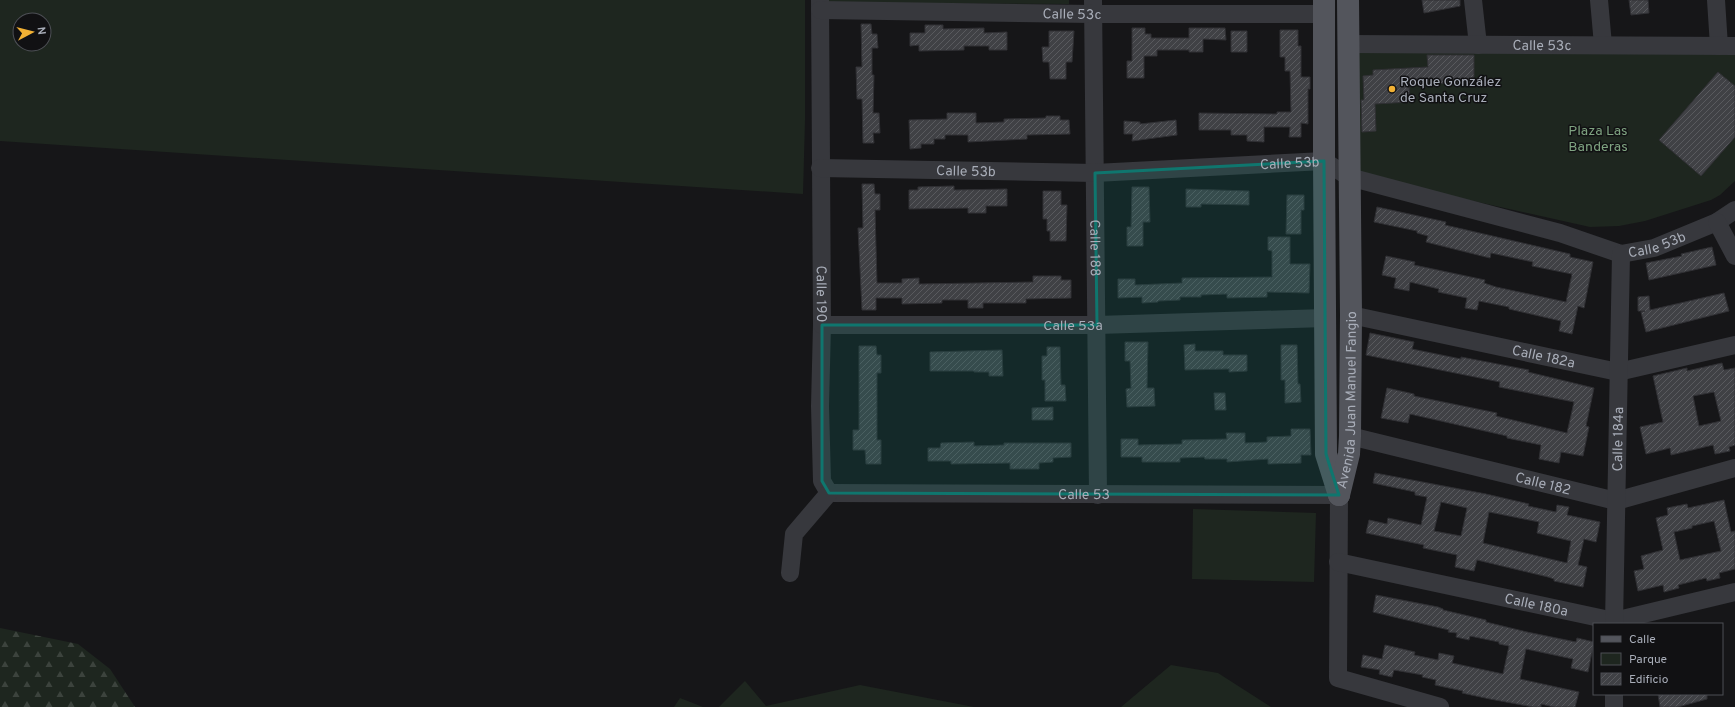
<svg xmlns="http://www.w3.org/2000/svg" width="1735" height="707" font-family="Overpass,sans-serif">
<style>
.green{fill:#1e261f;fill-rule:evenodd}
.forest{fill:url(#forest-firs)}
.building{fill:url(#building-hatch);stroke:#303034;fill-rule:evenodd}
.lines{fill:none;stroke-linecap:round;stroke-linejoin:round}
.minor{stroke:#37383d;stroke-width:18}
.major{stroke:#53555c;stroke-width:22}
.marked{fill:#0f766e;fill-opacity:0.2;stroke:#0f766e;stroke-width:3;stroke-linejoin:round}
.poi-dot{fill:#f2b134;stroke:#111113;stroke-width:1.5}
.labels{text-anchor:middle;stroke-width:3;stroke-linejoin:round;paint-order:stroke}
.street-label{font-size:14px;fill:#a8adb8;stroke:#111113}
.poi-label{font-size:14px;fill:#a8adb8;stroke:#111113;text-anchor:start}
.park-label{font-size:14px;fill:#7fa381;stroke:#111113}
</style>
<defs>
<pattern id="forest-firs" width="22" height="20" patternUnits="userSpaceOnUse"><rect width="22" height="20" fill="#1e261f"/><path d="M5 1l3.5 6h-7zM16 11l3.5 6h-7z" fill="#3c433d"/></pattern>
<pattern id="building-hatch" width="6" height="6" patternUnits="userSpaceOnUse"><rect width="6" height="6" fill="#404145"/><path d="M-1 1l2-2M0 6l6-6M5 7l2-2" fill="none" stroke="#595a5e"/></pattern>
</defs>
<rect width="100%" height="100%" fill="#161618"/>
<path class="green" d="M0 0H805V120L803 194 0 141ZM20 20H44V44H20Z
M828 0H1069V4L828 3Z
M1351 48 1735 51V181L1720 195 1711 200 1645 221 1619 226 1590 227 1352 174Z
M1193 509 1316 513 1314 582 1192 579Z
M1171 665 1218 673 1271 707H1121Z
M745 681 766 706 860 685 974 707H719Z
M680 698 703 707H674Z"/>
<path class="forest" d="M0 628 78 644 110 669 135 707H0Z"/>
<path class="building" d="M1422 0H1460V6L1424 13Z
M1629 0H1648L1649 13 1631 15Z
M861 24H871L872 34H877L878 48H872V75H874L873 113H879L880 133H873L874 143H863L862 99H857L856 67H862Z
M925 25H943V29L984 28V33L1007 32V50H989V46H964V50L919 51V45L910 46V33H925Z
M1132 28H1145V34H1151V38H1189V28H1225L1226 40 1203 39V52H1189V50H1157V56H1144V78H1127V61H1132Z
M1280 30H1298V46H1301V77H1310V89H1308V124L1301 123V137H1289L1290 127H1264V142L1247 141V135H1231V130H1199V113L1277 114V112H1291L1290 71H1285V57H1280Z
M1049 31H1074L1072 62H1066V79H1050L1049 62H1043L1042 47H1049Z
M1231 31H1247V52H1231Z
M1427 55H1474V83L1409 84 1410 102 1375 104 1376 131 1362 132 1361 100H1364L1363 76 1373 75V70L1428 67Z
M1718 72 1735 86V137L1701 176 1659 140Z
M947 113H976V123L1004 122V119L1046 118V116H1060V120H1069L1070 134 1027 135V139L968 142V135H945V139H934V144H921V148L910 149 909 120 947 119Z
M1176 120 1177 135 1132 141 1133 134H1124V121L1140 122V124Z
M862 184H874L875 194H880V210H875L877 283H902V279L919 278V284L1033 282V276H1061V280H1071V298L1026 299V303H983V308H968V300H942V303L902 304V298H876V310H862L858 228H863Z
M954 186V190L1007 189V206H986V213H968V208L909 209V190H918V187Z
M1132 187H1149L1150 222H1143V246H1127V227H1131Z
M1186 189 1249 191V205L1201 204V207H1186Z
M1043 191H1061V205H1067L1066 241H1050V231H1047V219H1043Z
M1287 195H1304V210H1301V234H1286Z
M1377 207 1446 222 1445 225 1570 254V257L1593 262 1584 308 1578 306 1572 334 1559 331 1561 321 1509 309V307L1479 301 1477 310 1465 308 1467 298 1438 292 1439 289 1410 282 1409 291 1394 288 1396 278 1382 275 1386 256 1415 262 1414 265 1485 280 1484 283 1496 287 1566 302 1572 274 1532 266 1533 262 1491 253 1490 258 1426 242 1428 236 1417 233V231L1374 222Z
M1268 237H1290V264H1310L1309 293 1267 292V297L1227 298V294L1201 295V297H1180V300L1158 301V302L1142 303V297L1118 298V279H1135V285L1182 283V278L1272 277V251L1268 250Z
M1712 247 1716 265 1649 280 1646 263 1682 256 1681 254Z
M1724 293 1729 311 1646 332 1641 312 1645 311H1638V297L1649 296 1650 310Z
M1370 333 1414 342 1412 349 1461 359V357L1529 370 1528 372 1594 388 1586 426 1589 427 1583 456 1561 452 1559 463 1539 459 1541 445 1507 438V436L1410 414 1408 423 1381 418 1387 388 1414 394V396L1497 413 1496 416 1567 433 1574 402 1499 387 1500 382 1366 355Z
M1125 342H1148L1147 388H1154L1155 406 1127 407 1126 389 1131 388 1130 361H1125Z
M1195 344V351H1223V355H1247V371L1229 372V369L1185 370 1184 345Z
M1281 345H1297L1298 384H1300L1301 402 1285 403V380H1281Z
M859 346H876L877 355H881V373H877V440H881V464H866L865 450H853V430H859Z
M1047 347H1060L1061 385H1065L1066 401H1045V380H1042V356H1047Z
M1002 350 1003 376H989V372H974V371H930V352Z
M1722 363 1724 370 1735 368V445L1729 447 1730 451 1715 454 1713 445 1671 455 1670 448 1646 454 1640 427 1663 422 1653 376 1687 368V371ZM1714 392 1721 421 1699 426 1693 396Z
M1214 393H1225L1226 410H1215Z
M1053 407V420H1032V408Z
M1291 429H1310L1311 455H1301V463L1268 464V459L1227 462V459H1205L1204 457 1180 458V462H1142V457H1121V439H1138V445L1182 444V440L1227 439 1226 433H1245V443L1267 442V437L1291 436Z
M974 442V446L1004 445V443H1071V457L1053 458V462L1039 463V469H1010V463L951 464V461H928V448H940L941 443Z
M1375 473 1486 494 1529 504 1528 506 1556 512 1557 505 1569 507 1567 515 1600 522 1596 542 1584 539 1578 565 1587 567 1583 587 1554 581V579L1548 577 1477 560 1474 571 1455 567 1457 555 1423 548 1424 545 1366 533 1369 520 1387 524 1388 518 1421 525 1427 497 1415 495V492L1373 483ZM1441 502 1467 508 1461 536 1434 531ZM1489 512 1539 522 1537 533 1571 541 1567 563 1483 543Z
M1724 500 1731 532 1735 531V569L1719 573 1720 578 1707 581 1706 578 1678 585 1679 588 1664 592 1663 585 1638 591 1634 571 1644 569 1641 556 1663 550 1656 518 1668 515 1667 508 1687 504 1688 508ZM1714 521 1721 551 1680 560 1674 532 1692 528V526Z
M1376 595 1438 607 1443 609V610L1486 620V622L1527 632 1576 642 1577 638 1594 642 1588 672 1571 668 1573 659 1526 649 1520 679 1579 692 1575 707H1554L1541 704V707H1533L1490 699 1462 693 1463 691 1435 685 1436 680 1422 677 1423 675 1394 670 1392 677 1379 674 1380 670 1361 667 1363 655 1382 659 1385 645 1415 652 1414 655 1438 660 1439 653 1454 656 1452 663 1503 674 1509 646 1499 644V642L1470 636 1469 640 1456 637 1457 633 1448 632 1449 630 1373 612Z
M1658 694H1707V699L1678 707H1660Z"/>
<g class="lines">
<g class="minor">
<path id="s1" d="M820 0 822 325 820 406 822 481 829 493"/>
<path id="s2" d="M1093 0 1098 495"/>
<path d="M1473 0 1478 45"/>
<path d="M1599 0 1603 45"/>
<path d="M1716 0 1719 46"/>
<path id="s3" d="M820 10 1092 14H1324"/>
<path id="s4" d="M1349 44 1735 46"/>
<path id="s5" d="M820 168 1095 173 1324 161 1349 177 1560 233 1621 254 1654 248 1717 222 1735 210"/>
<path d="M1717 222 1735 256"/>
<path id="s6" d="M1351 315 1618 372 1735 345"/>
<path id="s7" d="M822 325H1097L1325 318"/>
<path id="s8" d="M1350 436 1616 501 1735 468"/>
<path id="s9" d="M829 493 1339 495 1338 678 1440 707"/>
<path id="s10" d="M1338 562 1614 621 1735 592"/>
<path d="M790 573 794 534 829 493"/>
<path id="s11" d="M1614 624 1621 254"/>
<path d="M1614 694V707"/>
</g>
<g class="major">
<path d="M1324 0V161L1326 454 1339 495"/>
<path id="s12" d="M1339 495 1349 454 1350 436 1351 315 1348 0"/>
</g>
</g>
<path class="marked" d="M1324 161 1326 454 1339 495 829 493 822 481V325H1097L1095 173Z"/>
<circle class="poi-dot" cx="1392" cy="89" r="4"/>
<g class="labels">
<g class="street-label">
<text dy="5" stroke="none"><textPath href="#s3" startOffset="252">Calle 53c</textPath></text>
<text dy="5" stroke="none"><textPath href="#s4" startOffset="193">Calle 53c</textPath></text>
<text dy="5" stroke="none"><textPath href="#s5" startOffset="470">Calle 53b</textPath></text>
<text dy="5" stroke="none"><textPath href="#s5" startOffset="146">Calle 53b</textPath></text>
<text dy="5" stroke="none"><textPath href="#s5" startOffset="854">Calle 53b</textPath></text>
<text dy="5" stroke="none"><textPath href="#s2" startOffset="248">Calle 188</textPath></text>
<text dy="5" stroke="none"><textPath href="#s1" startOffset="294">Calle 190</textPath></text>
<text dy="5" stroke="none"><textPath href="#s7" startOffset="251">Calle 53a</textPath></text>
<text dy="5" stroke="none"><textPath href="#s6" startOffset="197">Calle 182a</textPath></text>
<text dy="5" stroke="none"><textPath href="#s12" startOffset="96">Avenida Juan Manuel Fangio</textPath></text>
<text dy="5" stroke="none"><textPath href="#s11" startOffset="185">Calle 184a</textPath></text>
<text dy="5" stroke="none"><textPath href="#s8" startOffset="199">Calle 182</textPath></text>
<text dy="5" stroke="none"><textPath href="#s9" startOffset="255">Calle 53</textPath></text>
<text dy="5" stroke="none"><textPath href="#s10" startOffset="203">Calle 180a</textPath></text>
</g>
<g class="poi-label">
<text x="1400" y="86">Roque González<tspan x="1400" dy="16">de Santa Cruz</tspan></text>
</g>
<g class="park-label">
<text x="1598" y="135">Plaza Las<tspan x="1598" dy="16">Banderas</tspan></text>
</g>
</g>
<rect x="1593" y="623" width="130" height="72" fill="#111113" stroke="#4d4f55"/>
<rect x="1601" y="636" width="20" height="6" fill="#53555c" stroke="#4d4f55"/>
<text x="1629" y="643" font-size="12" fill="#a8adb8">Calle</text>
<rect x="1601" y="653" width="20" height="12" fill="#1e261f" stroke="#4d4f55"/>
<text x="1629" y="663" font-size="12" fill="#a8adb8">Parque</text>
<rect x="1601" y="673" width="20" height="12" fill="url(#building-hatch)" stroke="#4d4f55"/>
<text x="1629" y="683" font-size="12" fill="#a8adb8">Edificio</text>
<g transform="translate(32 32) rotate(83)"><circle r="19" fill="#111113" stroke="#4d4f55"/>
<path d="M0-3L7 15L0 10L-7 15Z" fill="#f2b134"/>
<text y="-6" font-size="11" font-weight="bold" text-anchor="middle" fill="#a8adb8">N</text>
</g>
</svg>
